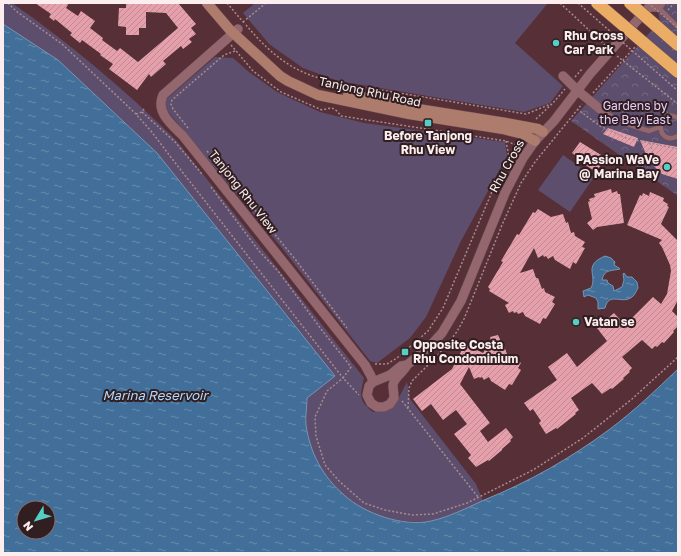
<svg xmlns="http://www.w3.org/2000/svg" width="681" height="556" font-family="'Golos Text',sans-serif">
<style>
.grass{fill:#5e4e6d}
.park{fill:url(#park-crowns)}
.water{fill:url(#water-ripples);stroke:#7995b3;fill-rule:evenodd}
.building{fill:url(#building-hatch)}
.lines{fill:none;stroke-linecap:round;stroke-linejoin:round}
.lane-casing{stroke:#6c4e54;stroke-width:5.5}
.street-casing{stroke:#6c4e54;stroke-width:10}
.secondary-casing{stroke:#6c4e54;stroke-width:11}
.path{stroke:#a78b90;stroke-width:1.5;stroke-dasharray:2 2;stroke-linecap:butt}
.lane{stroke:#94676f;stroke-width:4.5}
.street{stroke:#94676f;stroke-width:9}
.secondary{stroke:#ae7c6c;stroke-width:10}
.highway-bridge-casing{stroke:#6c4e54;stroke-width:13;stroke-linecap:butt}
.path-bridge{stroke:#a78b90;stroke-width:1.5;stroke-dasharray:2 2;stroke-linecap:butt}
.highway-bridge{stroke:#ebac66;stroke-width:12}
.poi-dot{fill:#56cec3;stroke:#301e21;stroke-width:1.5}
.labels{text-anchor:middle;stroke-width:4;stroke-linejoin:round;paint-order:stroke}
.poi-label{font-size:12px;font-weight:bold;fill:#fcedef;stroke:#301e21;text-anchor:start}
.street-label{font-size:12px;fill:#fcedef;stroke:#301e21}
.park-label{font-size:12px;fill:#e6cefd;stroke:#301e21}
.water-label{font-size:13px;font-style:italic;fill:#b0d8fe;stroke:#301e21}
</style>
<defs>
<pattern id="park-crowns" width="20" height="18" patternUnits="userSpaceOnUse"><rect width="20" height="18" fill="#5e4e6d"/><path d="M2 6a3 3 0 1 1 6 0M12 15a3 3 0 1 1 6 0" fill="none" stroke="#766882"/></pattern>
<pattern id="water-ripples" width="26" height="14" patternUnits="userSpaceOnUse"><rect width="26" height="14" fill="#416f99"/><path d="M2 4q2-2 4 0t4 0M15 11q2-2 4 0t4 0" fill="none" stroke="#678bac"/></pattern>
<pattern id="building-hatch" width="6" height="6" patternUnits="userSpaceOnUse"><rect width="6" height="6" fill="#e5a0ac"/><path d="M-1 1l2-2M0 6l6-6M5 7l2-2" fill="none" stroke="#bf8a93"/></pattern>
</defs>
<rect width="100%" height="100%" fill="#562f37"/>
<path class="grass" d="M3 3H12C71 44 125 90 176 140L364 378C360 396 358 400 373 412L386 411 396 403 407 382 410 399 476 484 483 501C468 508 445 519 429 521 367 528 315 486 306 425 305 417 307 407 307 398L335 376 157 153 58 60 3 24Z
M255 3H548L515 43 563 86 550 103 524 112 338 81 303 68 269 44 243 13Z
M215 57 233 58 249 72 277 92 320 112 364 123 505 142 507 156 461 241 426 317 410 338 377 363 370 361 282 248 168 112 164 101Z
M563 155 594 177 570 212 538 190Z"/>
<path class="park" d="M666 3H678V196L571 121 660 21 658 11Z"/>
<path class="water" d="M3 24 58 60 157 153 335 376 307 398C307 407 305 417 306 425 310 453 323 477 344 495 365 514 403 527 431 521 449 517 467 508 484 500 529 482 571 458 610 429 634 411 656 390 678 369V553H3ZM24 508H48V532H24Z
M605 256 611 258 615 262 614 265 619 268 620 269C612 271 604 269 602 280H607L608 283 613 286 614 291 622 287 624 280 623 274 624 273 627 277H632L637 282 638 288C636 291 635 295 632 297 622 305 609 291 605 308L598 309V302L596 298 588 295 584 297 583 291 591 288C598 275 582 266 605 256Z"/>
<path class="building" d="M35 3H69L66 8 78 16 81 11 95 21 90 28 103 38 102 40 117 51 120 48 138 62 178 28 166 13 146 12V28H139V35H126V27L118 26 119 8H126V3H178L196 24 191 28 196 34 189 39 192 42 183 49 181 46 163 61 166 64 151 77 149 74 137 90 109 69 113 64 100 55 101 54 82 40 80 43 70 35 72 33 55 19 54 21 49 17 51 14Z
M608 128 638 138 634 147 603 134Z
M640 140 678 147V179L662 174 649 161Z
M580 142 606 158 596 172 578 160 579 158 572 153Z
M611 189 612 193 617 191 618 194H620L624 223 597 227 593 230 587 223 592 219 588 202 590 201 589 199 595 197 594 194Z
M650 192 664 198 663 201 668 204 667 206 669 207 661 224 678 241V300L672 311 678 317V326L673 331 674 332 664 343 662 342 657 347 655 346 652 349 642 340 622 357 632 368 629 371 630 372 623 378 624 379 612 389 611 388 602 394 592 383 571 398 579 410 575 413 576 414 557 429 556 428 546 434 539 423 541 421 533 409 530 411 524 403 557 380 548 367 567 353 577 367 607 341 597 328 614 313 625 325 653 297 661 304 667 294 671 271 670 265 662 247 659 243 662 240 627 225 640 195 642 196 643 193 649 196Z
M538 209 551 217 563 214 566 223 568 222 571 233 574 232 575 236 585 242 582 247 585 248 576 264 573 262 570 269 555 260 553 256 548 259 546 256 544 257 543 255 538 258 534 248 520 273 533 269 536 278H538L542 289 544 288 545 292 555 297 552 302 555 304 546 319 543 318 540 324 525 316 523 312 518 314 517 312 514 313 513 311 509 313 505 305 509 303 489 291 490 289 488 287 503 262 501 261 517 234 519 235 533 212 535 213Z
M498 335 502 344 503 343 507 354H510L511 357 521 363 518 368 521 370 512 385 509 384 505 390 491 381 489 377 484 380 482 377 480 378 479 377 474 379 469 367 460 384 490 423 480 431 488 442 506 428 513 437 510 440 511 441 502 449V450L489 461 488 460 476 467 468 458 471 455 454 434 467 424 456 410 443 420 431 404 422 411 413 399 452 369 465 344 483 353 491 341 490 337Z"/>
<g class="lines">
<g class="lane-casing">
<path id="lane" d="M658 7 678 27
M600 109 621 122 649 131 660 127
M678 118C655 105 655 148 678 136"/>
</g>
<g class="street-casing">
<path id="street" d="M238 29 163 95C155 112 172 125 183 136L365 365 371 376 373 382
M563 76 578 91 600 109
M407 365C404 372 394 377 393 385 393 389 394 394 394 398L390 404 384 407H377L371 403 367 395 369 386 373 382 390 375 401 366 407 365 430 346 442 333 461 301 505 193 523 158 535 141 554 121 590 74 649 7H658L661 3"/>
</g>
<g class="secondary-casing">
<path id="secondary" d="M207 3 230 30 280 76 288 81 318 95 409 114 503 129 523 134 535 141
M348 95 378 100 418 109 506 123 538 129 543 132"/>
</g>
<path class="path" d="M8 3 16 11 62 44 136 114 151 131 173 160 343 378 327 391 315 417 316 436 325 465 339 481 364 503 385 510 412 515 433 514 467 503 533 470 583 438 632 399 678 357
M227 3 244 23
M560 3 605 45
M668 10 674 3
M243 22 266 3
M246 25C262 44 280 62 303 72 313 77 323 79 333 82L526 114 551 104
M231 45 253 71 281 92 322 110C333 107 334 107 341 116L506 141 516 145
M617 56 678 104
M575 77 582 69
M593 93 635 47
M577 109 600 126 626 138 678 149
M142 112 175 142 202 174
M136 114 142 112 144 109
M536 119 553 103 565 89
M188 128 173 109 171 104 172 100 224 55 235 51
M506 141 509 157
M650 143C653 155 656 164 666 171
M207 151 295 259 347 328
M211 187 259 251 278 271 321 329 351 367 343 378 359 395
M375 364H387L397 358 428 331 443 308 499 175 517 142
M402 401 478 497
M408 408 409 388 412 381 438 355 456 333 464 319 502 225 521 183 535 162 582 104"/>
<use href="#lane" class="lane"/>
<use href="#street" class="street"/>
<use href="#secondary" class="secondary"/>
<g class="highway-bridge-casing">
<path id="highway-bridge" d="M597 3 678 72
M630 3 678 45"/>
</g>
<path class="path-bridge" d="M578 3 678 91
M648 3 678 28"/>
<use href="#highway-bridge" class="highway-bridge"/>
</g>
<g class="poi-dot">
<circle cx="556" cy="43" r="4"/>
<rect x="424" y="119" width="8" height="8" rx="2"/>
<circle cx="667" cy="167" r="4"/>
<circle cx="576" cy="322" r="4"/>
<rect x="401" y="348" width="8" height="8" rx="2"/>
</g>
<g class="labels">
<g class="poi-label">
<text x="564" y="40">Rhu Cross<tspan x="564" dy="14">Car Park</tspan></text>
<text x="428" y="140" text-anchor="middle">Before Tanjong<tspan x="428" dy="14">Rhu View</tspan></text>
<text x="659" y="164" text-anchor="end">PAssion WaVe<tspan x="659" dy="14">@ Marina Bay</tspan></text>
<text x="584" y="326">Vatan se</text>
<text x="413" y="349">Opposite Costa<tspan x="413" dy="14">Rhu Condominium</tspan></text>
</g>
<g class="street-label">
<text transform="translate(370 92) rotate(12)" y="4">Tanjong Rhu Road</text>
<text transform="translate(507 166) rotate(-61)" y="4">Rhu Cross</text>
<text transform="translate(243 192) rotate(52)" y="4">Tanjong Rhu View</text>
</g>
<g class="park-label">
<text x="635" y="110">Gardens by<tspan x="635" dy="14">the Bay East</tspan></text>
</g>
<g class="water-label">
<text x="155" y="400">Marina Reservoir</text>
</g>
</g>
<rect width="681" height="556" fill="none" stroke="#fcedef" stroke-width="8"/>
<g transform="translate(36 520) rotate(232)"><circle r="19" fill="#301e21" stroke="#827173"/>
<path d="M0-3L7 15L0 10L-7 15Z" fill="#56cec3"/>
<text y="-6" font-size="11" font-weight="bold" text-anchor="middle" fill="#fcedef">N</text>
</g>
</svg>
